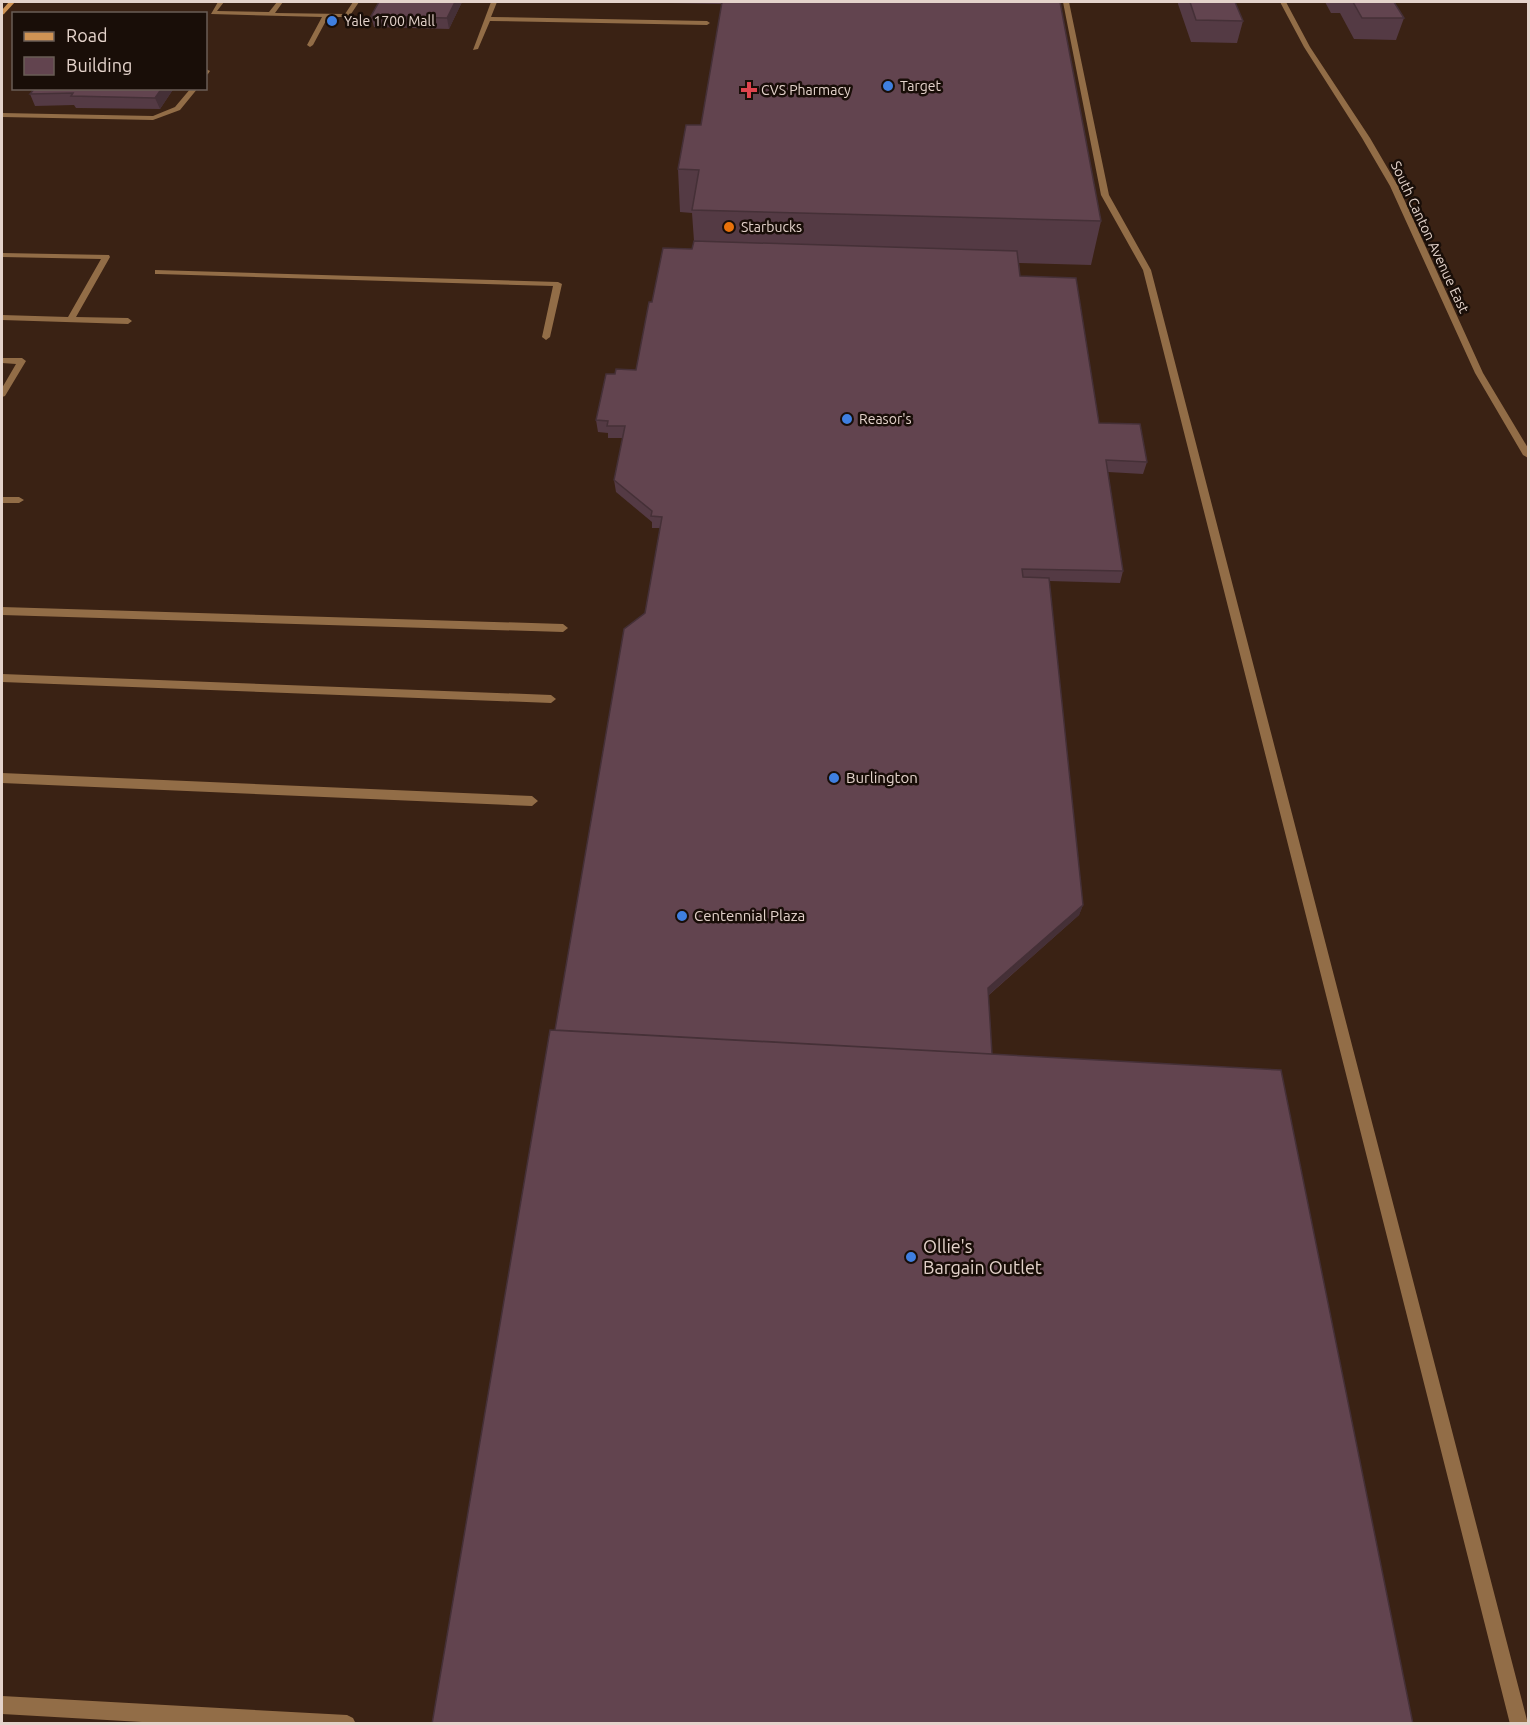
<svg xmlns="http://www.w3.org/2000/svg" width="1530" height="1725" font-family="Ubuntu,sans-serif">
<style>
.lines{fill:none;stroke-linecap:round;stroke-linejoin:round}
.service{fill:#926d47;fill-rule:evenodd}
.minor{fill:#926d47;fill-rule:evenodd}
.secondary{fill:#cf9354;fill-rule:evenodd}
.wall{fill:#543a44}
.shaded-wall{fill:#453037}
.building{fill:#62444f;stroke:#453037;stroke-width:1.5}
.shop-dot{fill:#3f7fe0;stroke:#190e08;stroke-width:2}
.health-dot{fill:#e0444e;stroke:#190e08;stroke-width:2}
.food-dot{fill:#e8710a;stroke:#190e08;stroke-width:2}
.labels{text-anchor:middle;stroke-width:5;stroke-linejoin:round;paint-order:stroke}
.far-poi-label{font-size:14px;fill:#e4d3cb;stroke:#190e08;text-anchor:start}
.far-street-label{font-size:14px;fill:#e4d3cb;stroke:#190e08}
.poi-label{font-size:15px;fill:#e4d3cb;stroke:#190e08;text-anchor:start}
.near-poi-label{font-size:18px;fill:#e4d3cb;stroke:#190e08;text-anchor:start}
</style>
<rect width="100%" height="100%" fill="#3a2214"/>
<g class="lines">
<path class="service" d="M218 2H224L217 11 269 12 277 2H283L275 13 345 14 353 2H359L349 17H328L313 45 310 47 307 45 322 17 211 14Z
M491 2H497L491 17 707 21 710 23 707 25 490 21 478 49 473 50Z
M1063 2H1069L1109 195 1151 270 1528 1724H1510L1143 270 1101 195Z
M206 69 210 71 208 74 206 75Z
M191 88H198L180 110 153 120 2 117V113L153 116 175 107Z
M2 253 109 255 110 257 76 317 128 318 132 321 128 324 2 320V315L68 317 101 259 2 257Z
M155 270 558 282 562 284 550 337 546 340 542 337 553 286 158 274H155Z
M2 358H22L26 361 5 396 2 397V388L16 364 2 363Z
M2 497H19L24 500 19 503H2Z
M2 607 563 624 568 628 563 632 2 615Z
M2 674 551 695 556 699 551 703 2 682Z
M2 773 532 796 538 801 532 806 2 783Z
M2 1696 347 1715 353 1718 356 1724H177L2 1714Z"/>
<path class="minor" d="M1280 2H1286L1310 47 1370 138 1398 186 1483 373 1528 448V458L1523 455 1475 373 1390 186 1362 138 1304 47Z"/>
<path class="secondary" d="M9 2H15L4 14 2 15V10Z"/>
</g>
<path class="wall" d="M462 2 449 29 374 27 371 16Z
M618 2H1060L1101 221 1091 265 1019 263 1020 276 1099 423 1147 462 1143 474 1108 472 1123 571 1120 583 1049 581 1083 905 1079 915 989 995 555 1030 645 613 660 528H652V522L616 492 614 480 623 438H608V433L598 432 596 420 615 374 636 370 652 302 692 249 694 241 692 213 680 212 678 169 701 125 722 4Z
M1178 2H1235L1243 21 1237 43 1191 42 1178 4Z
M1325 2H1394L1404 18 1396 40 1354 39 1340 13H1331Z
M35 88H174L160 109 76 108 74 105 35 106 30 94Z"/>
<path class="shaded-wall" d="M455 2H462L449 29 447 18Z
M162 88H174L160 109 155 98Z
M1083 905 1079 915 985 998 988 988Z"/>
<path class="building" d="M379 2H455L447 18 371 16Z
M722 2H1060L1101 221 692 210 699 170 678 169 686 125H701Z
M1190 2H1235L1243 21 1196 20Z
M1353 2H1394L1404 18H1362Z
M35 88H162L155 98 71 96 73 93 30 94Z
M694 241 1017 251 1020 276 1076 278 1099 423 1140 424 1147 462 1106 460 1123 571 1022 569 1023 577 1049 578 1083 905 988 988 992 1054 555 1030 624 629 645 613 662 517 651 516 652 511 614 480 625 426H607L608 421 596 420 606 374H615L616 369 636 370 649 302H652L663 248 692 249Z
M550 1030 1281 1070 1413 1724H432Z"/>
<g class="shop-dot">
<circle cx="332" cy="21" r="6"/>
<circle cx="888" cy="86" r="6"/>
<circle cx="847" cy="419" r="6"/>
<circle cx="834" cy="778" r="6"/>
<circle cx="682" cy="916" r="6"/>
<circle cx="911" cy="1257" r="6"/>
</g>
<path class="health-dot" d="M746 81h6v6h6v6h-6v6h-6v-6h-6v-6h6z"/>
<circle class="food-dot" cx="729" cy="227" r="6"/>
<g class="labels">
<g class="far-poi-label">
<text x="344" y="26">Yale 1700 Mall</text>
<text x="900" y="91">Target</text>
<text x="761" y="95">CVS Pharmacy</text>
<text x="741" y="232">Starbucks</text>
<text x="859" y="424">Reasor's</text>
</g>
<g class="far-street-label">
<text transform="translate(1430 237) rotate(65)" y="5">South Canton Avenue East</text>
</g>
<g class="poi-label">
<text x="846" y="783">Burlington</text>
<text x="694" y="921">Centennial Plaza</text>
</g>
<g class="near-poi-label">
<text x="923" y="1253">Ollie's<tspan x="923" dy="21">Bargain Outlet</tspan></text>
</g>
</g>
<rect width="1530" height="1725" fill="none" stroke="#e4d3cb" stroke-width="6"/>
<rect x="12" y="12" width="195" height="78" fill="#190e08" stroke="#6a5d56" stroke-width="1.5"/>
<rect x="24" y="32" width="30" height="9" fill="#cf9354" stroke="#6a5d56" stroke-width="1.5"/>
<text x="66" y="42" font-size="18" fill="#e4d3cb">Road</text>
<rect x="24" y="57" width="30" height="18" fill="#62444f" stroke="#6a5d56" stroke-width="1.5"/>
<text x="66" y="72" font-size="18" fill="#e4d3cb">Building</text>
</svg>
